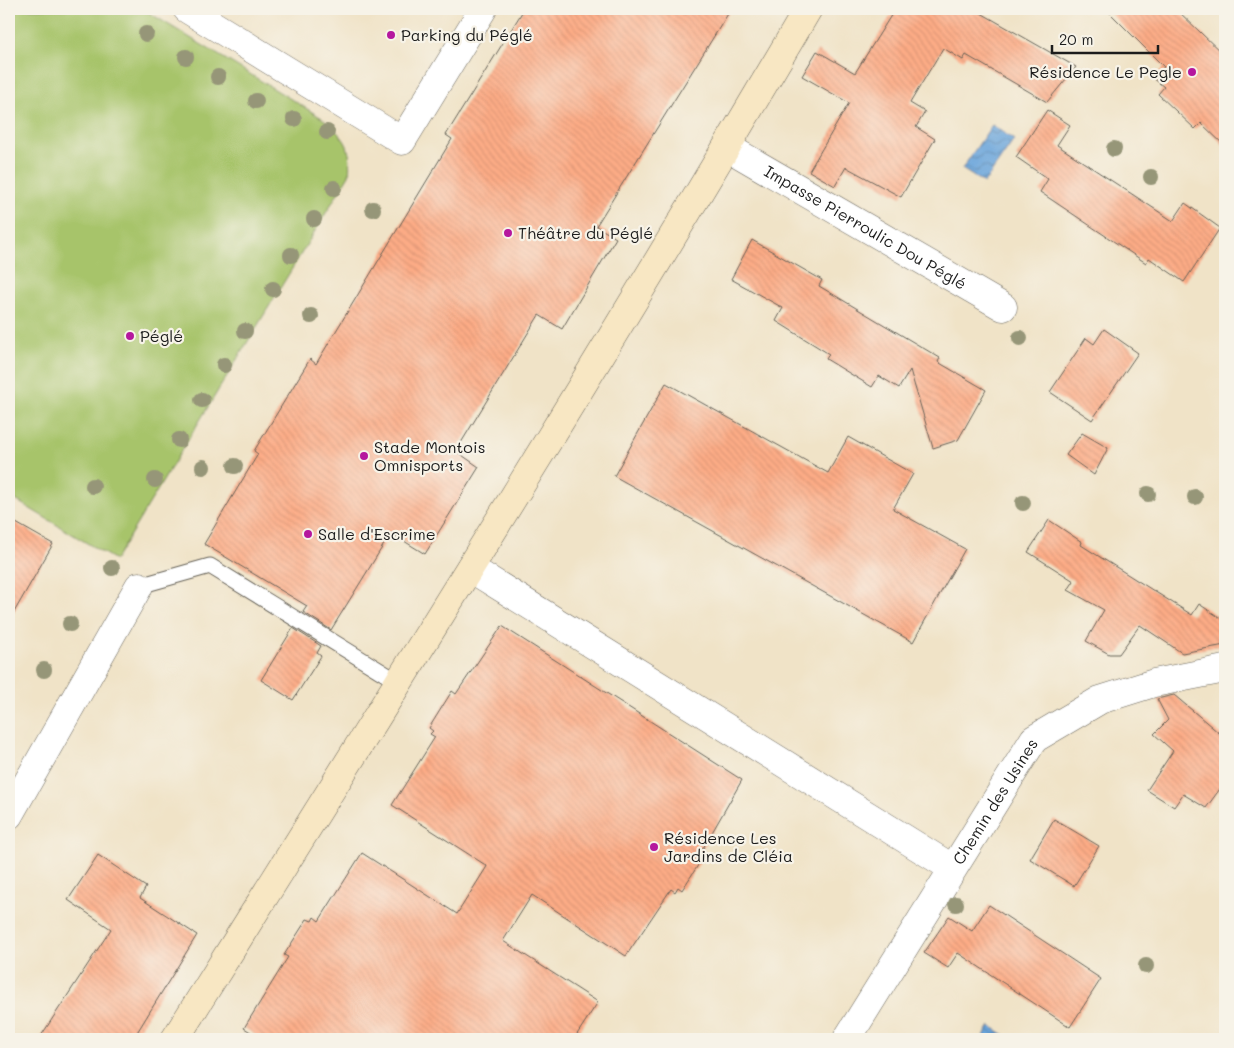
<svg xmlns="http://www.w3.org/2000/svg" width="1234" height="1048" font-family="Mali,sans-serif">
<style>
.pitch{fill:#a7c46b;stroke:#627044}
.water{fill:url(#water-waves);stroke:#44607c}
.building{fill:url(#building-back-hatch)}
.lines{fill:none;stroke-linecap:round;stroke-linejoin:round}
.service-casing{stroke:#666258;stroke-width:17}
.minor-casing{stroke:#666258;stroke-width:29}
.secondary-casing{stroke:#666258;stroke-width:29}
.service{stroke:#fff;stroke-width:15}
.minor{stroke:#fff;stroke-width:28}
.secondary{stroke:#f8e7c3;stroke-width:28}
.tree{fill:#969678}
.poi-dot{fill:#b5179e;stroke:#f7f3e8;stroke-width:2}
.labels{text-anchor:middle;stroke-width:4.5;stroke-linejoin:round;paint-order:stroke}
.poi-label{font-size:16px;fill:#1c1c1c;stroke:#f7f3e8;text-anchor:start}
.street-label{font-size:16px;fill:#1c1c1c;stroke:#f7f3e8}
</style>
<defs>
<pattern id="water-waves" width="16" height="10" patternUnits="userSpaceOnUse" patternTransform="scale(1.25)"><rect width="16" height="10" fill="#6ba5db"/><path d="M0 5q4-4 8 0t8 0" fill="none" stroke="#5786b1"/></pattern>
<pattern id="building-back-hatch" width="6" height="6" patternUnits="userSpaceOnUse" patternTransform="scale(1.25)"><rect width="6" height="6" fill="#fdac86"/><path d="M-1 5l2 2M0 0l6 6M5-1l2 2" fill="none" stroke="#d89373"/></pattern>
</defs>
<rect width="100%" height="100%" fill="#f7f3e8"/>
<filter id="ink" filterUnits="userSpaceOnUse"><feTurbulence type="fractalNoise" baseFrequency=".02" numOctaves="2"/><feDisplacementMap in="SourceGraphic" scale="10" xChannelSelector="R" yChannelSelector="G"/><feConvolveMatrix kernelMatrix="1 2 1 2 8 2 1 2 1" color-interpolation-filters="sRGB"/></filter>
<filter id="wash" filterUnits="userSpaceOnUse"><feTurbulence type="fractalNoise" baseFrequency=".0096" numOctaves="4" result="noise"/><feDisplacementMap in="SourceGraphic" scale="20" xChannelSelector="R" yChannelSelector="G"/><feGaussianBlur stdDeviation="1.12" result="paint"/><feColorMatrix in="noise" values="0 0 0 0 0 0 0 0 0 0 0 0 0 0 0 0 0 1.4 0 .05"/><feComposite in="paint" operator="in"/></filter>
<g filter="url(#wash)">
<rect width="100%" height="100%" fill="#f0e3c7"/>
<path class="pitch" d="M9 9H143L322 118C345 139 352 143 349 175L115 560 9 496Z"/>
<path class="water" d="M992 125 1014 140 984 183 962 169Z
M990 1026 1011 1039H982Z"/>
<g id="blocks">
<path class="building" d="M524 9H731L596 226 616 238 562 329 539 315 456 451 479 467 425 554 391 533 331 630 303 612 307 606 204 544 258 454 254 451 310 359 316 364 452 139 446 135Z
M895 9H974L1076 67 1047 102 966 55 963 60 943 48 910 103 925 112 916 127 935 139 901 197 846 167 835 186 809 171 849 103 802 76 817 51 855 73Z
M1106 9H1176L1225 56V146L1201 123 1195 129 1158 94 1164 87 1153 78 1164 67Z
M1047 110 1070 125 1057 145 1173 221 1185 203 1220 228 1184 282 1149 258 1146 263 1040 192 1048 179 1016 157Z
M752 240 822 280 819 286 940 358 938 362 986 390 958 440 933 448 910 370 899 388 879 376 872 387 826 359 829 354 776 321 783 308 731 279Z
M1104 329 1138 353 1092 420 1050 392 1086 338 1094 344Z
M666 383 828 473 848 437 913 474 893 509 965 549 913 642 614 476Z
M1082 433 1108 448 1094 475 1066 455Z
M9 519 53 544 9 621Z
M1049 520 1082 542 1081 545 1192 615 1199 604 1225 621V645L1182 653 1140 625 1119 654H1109L1086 641 1104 610 1068 590 1074 581 1028 552Z
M502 626 742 780 702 850 706 853 682 890 678 887 675 892 671 889 626 956 532 895 503 941 598 1002 574 1039H262L244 1028 288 957 284 955 307 919 312 921 314 917 319 921 362 853 457 914 486 868 487 866 392 805 435 737 430 734 433 731 429 728 452 691 456 694Z
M293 628 321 646 317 653 321 656 293 700 261 680Z
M1174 695 1225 738V782L1206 808 1183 794 1174 807 1147 790 1173 751 1154 734 1168 720 1157 699Z
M1054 819 1099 846 1074 886 1030 859Z
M98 855 146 887 140 898 197 935 133 1039H39L111 929 68 900Z
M989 905 1101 979 1070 1027 958 953 948 968 924 953 949 916 972 931Z"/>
</g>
</g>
<g filter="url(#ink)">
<use href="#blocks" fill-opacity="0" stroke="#666258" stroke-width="1"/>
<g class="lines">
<g class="service-casing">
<path id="service" d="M139 586 210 566 400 683"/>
</g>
<g class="minor-casing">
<g id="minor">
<path d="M187 9 402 141 483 9"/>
<path id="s1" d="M727 147 1003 307"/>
<path d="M470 568 952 868"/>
<path d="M9 815 139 586"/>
<path id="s2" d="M847 1039 1034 739 1100 700 1154 683 1225 669"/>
</g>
</g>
<g class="secondary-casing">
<path id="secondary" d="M175 1039C389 698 604 357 808 9"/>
</g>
<use href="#service" class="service"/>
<use href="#minor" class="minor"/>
<use href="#secondary" class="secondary"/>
</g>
<g class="tree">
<circle cx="146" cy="34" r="8"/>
<circle cx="186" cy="57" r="8"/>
<circle cx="218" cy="77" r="8"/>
<circle cx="256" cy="101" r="8"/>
<circle cx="294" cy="119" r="8"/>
<circle cx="327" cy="132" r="8"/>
<circle cx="1114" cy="149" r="8"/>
<circle cx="1151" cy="177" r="8"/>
<circle cx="334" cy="188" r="8"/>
<circle cx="373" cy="209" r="8"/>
<circle cx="314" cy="219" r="8"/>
<circle cx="291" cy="255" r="8"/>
<circle cx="273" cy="289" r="8"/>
<circle cx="311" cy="316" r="8"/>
<circle cx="245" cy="331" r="8"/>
<circle cx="1020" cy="338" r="8"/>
<circle cx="224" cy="365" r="8"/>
<circle cx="202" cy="400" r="8"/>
<circle cx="179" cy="440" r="8"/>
<circle cx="235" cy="466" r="8"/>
<circle cx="203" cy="467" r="8"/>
<circle cx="155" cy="480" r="8"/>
<circle cx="93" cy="486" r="8"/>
<circle cx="1148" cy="494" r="8"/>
<circle cx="1195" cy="497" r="8"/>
<circle cx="1023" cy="503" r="8"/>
<circle cx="112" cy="568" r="8"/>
<circle cx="70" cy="624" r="8"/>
<circle cx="44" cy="670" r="8"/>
<circle cx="956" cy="904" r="8"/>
<circle cx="1146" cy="966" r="8"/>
</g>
</g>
<g class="poi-dot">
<circle cx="391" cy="35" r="5"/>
<circle cx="1192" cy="72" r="5"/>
<circle cx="508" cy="233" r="5"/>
<circle cx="130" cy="336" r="5"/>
<circle cx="364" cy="456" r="5"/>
<circle cx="308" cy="534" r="5"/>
<circle cx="654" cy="847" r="5"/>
</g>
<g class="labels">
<g class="poi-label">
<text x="401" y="41">Parking du Péglé</text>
<text x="1182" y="78" text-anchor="end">Résidence Le Pegle</text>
<text x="518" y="239">Théâtre du Péglé</text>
<text x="140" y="342">Péglé</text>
<text x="374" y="453">Stade Montois<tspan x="374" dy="18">Omnisports</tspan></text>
<text x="318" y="540">Salle d'Escrime</text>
<text x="664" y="844">Résidence Les<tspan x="664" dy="18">Jardins de Cléia</tspan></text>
</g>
<g class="street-label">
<text dy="6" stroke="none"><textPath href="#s1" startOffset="160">Impasse Pierroulic Dou Péglé</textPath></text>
<text dy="6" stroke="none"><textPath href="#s2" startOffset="280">Chemin des Usines</textPath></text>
</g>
</g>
<rect width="1234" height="1048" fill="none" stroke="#f7f3e8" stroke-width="30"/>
<path d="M1052 45v8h106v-8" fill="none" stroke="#1c1c1c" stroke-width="2.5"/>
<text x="1059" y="45" font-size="15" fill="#1c1c1c" stroke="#f7f3e8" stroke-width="4" paint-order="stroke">20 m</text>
</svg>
